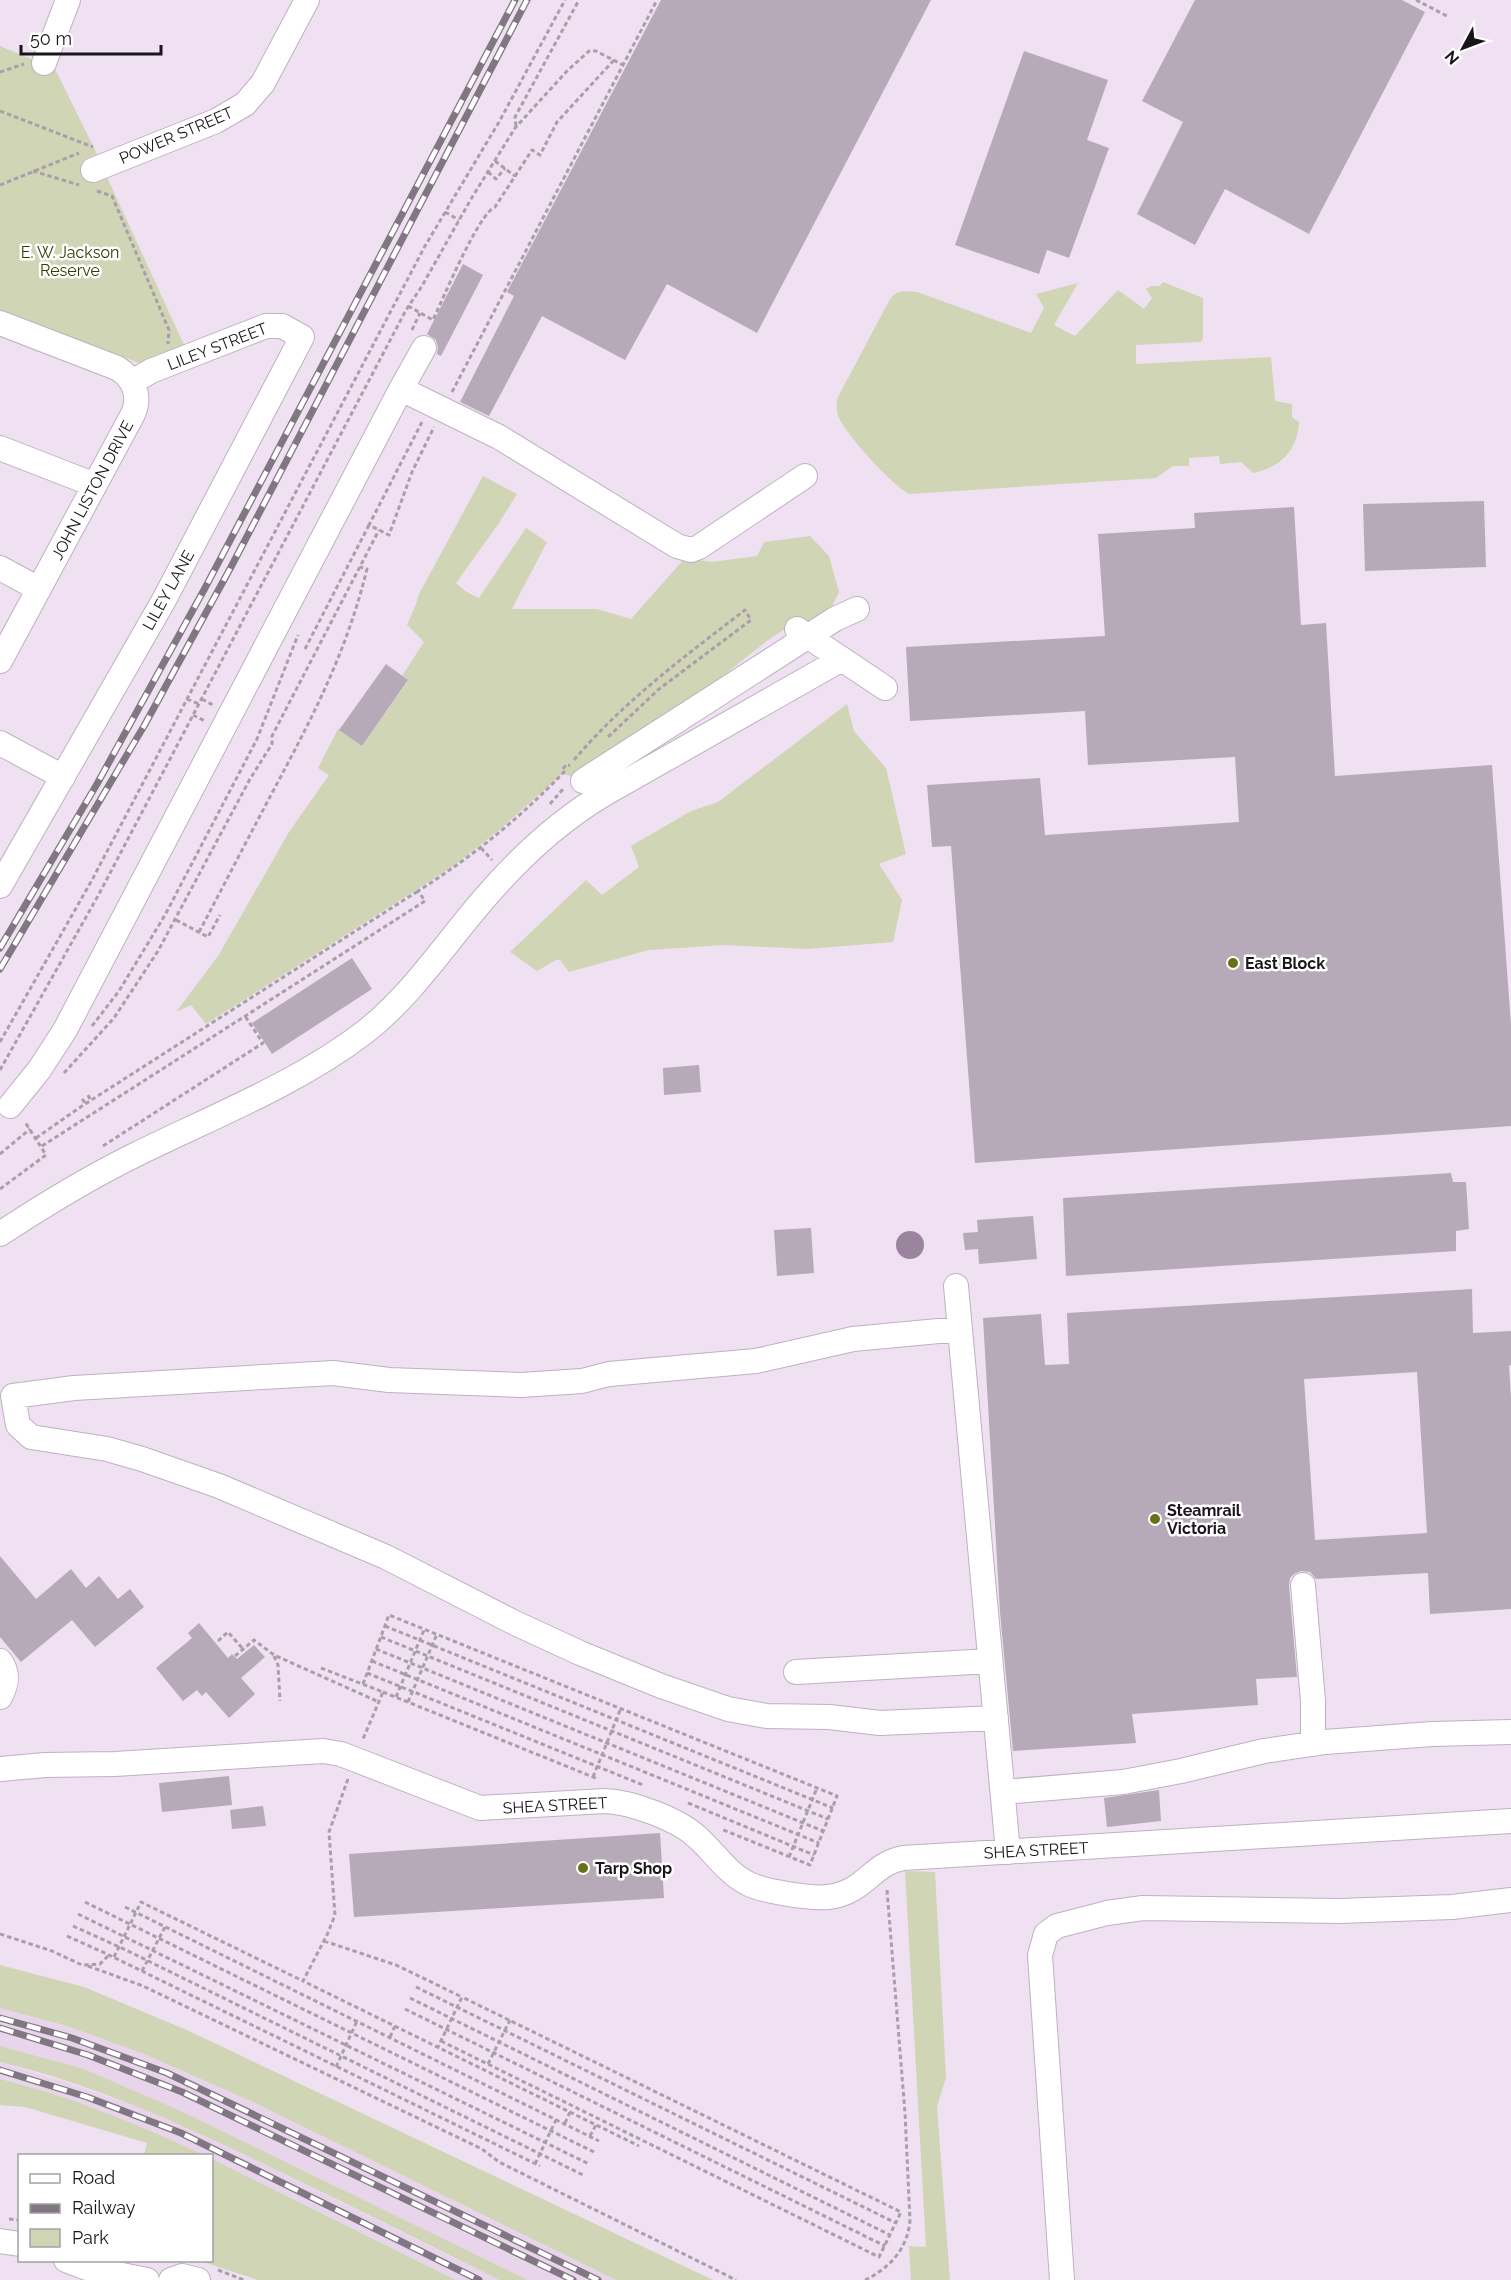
<svg xmlns="http://www.w3.org/2000/svg" width="1511" height="2280" font-family="Raleway,sans-serif">
<style>
.built{fill:#e8d5eb}
.green{fill:#d0d5b5}
.water{fill:#9a849e}
.building{fill:#b6a9b8;fill-rule:evenodd}
.lines{fill:none;stroke-linecap:round;stroke-linejoin:round}
.minor-casing{stroke:#beb1c1;stroke-width:26}
.path{stroke:#a99eaa;stroke-width:3;stroke-dasharray:4.5 3;stroke-linecap:butt}
.minor{stroke:#fff;stroke-width:24}
.rail-casing{stroke:#817782;stroke-width:7}
.rail{stroke:#fff;stroke-width:4.5;stroke-dasharray:14;stroke-linecap:butt}
.poi-dot{fill:#687119;stroke:#fff;stroke-width:2}
.labels{text-anchor:middle;stroke-width:5;stroke-linejoin:round;paint-order:stroke}
.street-label{font-size:16px;fill:#1a151b;stroke:#fff}
.park-label{font-size:16px;fill:#353a00;stroke:#fff}
.poi-label{font-size:16px;font-weight:bold;fill:#1a151b;stroke:#fff;text-anchor:start}
</style>
<rect width="100%" height="100%" fill="#efe1f1"/>
<path class="built" d="M0 2008 67 2026 144 2054 255 2103 616 2280H528L181 2111 84 2069 0 2046Z
M0 2062 69 2083 141 2108 213 2139 499 2280H456L212 2159V2156L204 2155 92 2108 22 2084 0 2079Z"/>
<path class="green" d="M0 46 55 69 97 154 86 159 96 181 107 177 185 347 142 364 0 312Z
M1163 282 1203 298V339L1200 342 1136 345V364L1271 357 1275 401 1292 404V417L1299 422C1298 450 1280 468 1253 473L1241 462 1220 464 1219 456 1189 458V466H1173L1156 478 910 494C894 488 848 436 840 420 836 412 836 405 838 397L890 299C897 289 906 291 917 292L1031 333 1044 308 1036 294 1078 283 1054 325 1075 336 1118 290 1144 309 1152 298 1146 289 1151 286H1160Z
M483 476 517 494 499 523 456 583 465 591 479 598 526 528 547 542 512 609H597L631 619 685 558 712 562 757 556 764 542 810 536 829 556 839 592 829 613 822 621H797L768 640 671 717 580 778 562 774 498 831 452 867 206 1024 191 1005 176 1012 218 956 289 832 329 775 318 768 338 729 362 746 408 681 402 676 424 642 407 625 416 604 419 594Z
M847 704 854 731 886 768 906 854 879 864 902 900 893 942 808 949 725 945 649 950 569 972 560 960H556L537 971 510 952 586 880 602 895 639 867 631 846 691 811 718 802Z
M905 1871 935 1872 946 2077 937 2107 950 2280H911L909 2246 926 2247Z
M0 1965 84 1987 189 2031 713 2280H616L255 2103 144 2054 67 2026 0 2008Z
M0 2046 84 2069 181 2111 528 2280H499C430 2245 361 2211 291 2177 198 2132 102 2086 0 2062Z
M0 2079C70 2096 139 2125 204 2155H144L147 2143 25 2107 0 2105Z
M212 2159 456 2280H258L200 2261 212 2260Z"/>
<path class="water" d="M896 1245a14 14 0 1 1 28 0a14 14 0 1 1-28 0Z"/>
<path class="building" d="M661 0H931L757 333 667 284 625 360 542 316 489 416 460 402 514 296 507 292Z
M1195 0H1402L1425 12 1309 234 1225 189 1195 245 1137 214 1183 122 1142 101Z
M1024 51 1108 80 1087 140 1109 148 1069 258 1047 250 1039 274 955 245Z
M463 264 483 275 441 356 437 354 438 347 436 340 427 334Z
M1484 501 1486 567 1365 571 1363 504Z
M1294 507 1301 625 1326 623 1335 776 1492 765 1511 1025V1126L975 1163 951 846 932 847 927 785 1040 778 1045 835 1239 822 1235 757 1088 765 1085 711 910 721 906 647 1105 636 1098 534 1195 528 1194 513Z
M386 664 408 680 362 746 339 730Z
M352 958 372 989 272 1054 252 1023Z
M699 1065 701 1092 664 1095 663 1068Z
M1451 1173 1453 1182H1466L1469 1229 1456 1231V1251L1066 1276 1063 1198Z
M1033 1216 1037 1259 979 1264 978 1249 965 1250 963 1233 978 1232 977 1220Z
M811 1228 814 1273 777 1276 774 1230Z
M1472 1289 1473 1333 1511 1331V1365L1509 1366 1511 1398V1609L1430 1614 1428 1573 1316 1579 1310 1572 1301 1571 1294 1574 1290 1578 1289 1586 1297 1677 1256 1679 1258 1705 1132 1714 1136 1743 1013 1751 1000 1612 983 1318 1041 1314 1045 1365 1069 1364 1067 1313ZM1417 1372 1427 1533 1315 1540 1304 1379Z
M0 1556 36 1599 71 1569 86 1588 99 1576 118 1599 130 1589 144 1607 95 1647 72 1620 21 1662 0 1637Z
M199 1623 228 1658 232 1654 237 1659 254 1645 265 1657 241 1678 255 1694 229 1718 206 1692 202 1696 197 1690 183 1701 156 1668 192 1638 188 1633Z
M229 1776 232 1805 162 1812 159 1783Z
M1159 1790 1161 1821 1107 1827 1104 1798Z
M263 1806 266 1826 232 1829 230 1810Z
M660 1833 664 1898 354 1917 349 1854Z"/>
<g class="lines">
<g class="minor-casing">
<path id="minor" d="M44 63 68 0
M93 170 216 121 245 104 263 83 307 0
M0 323 117 368C134 378 141 396 133 414L0 661
M424 348 401 389 499 437 677 546 691 550 699 547 805 476
M0 448 95 485
M0 568 39 589
M797 629 885 688
M0 743 63 777
M583 781 835 619 857 609
M0 886 164 600 302 337 282 326H266L151 371 132 382
M10 1106 39 1070 65 1030 401 389
M0 1234C44 1205 90 1177 137 1154 214 1116 297 1084 365 1032 412 995 445 944 483 900 518 859 560 820 606 793L842 659
M956 1286 1008 1852
M960 1329 853 1339 756 1361 609 1374 582 1381 521 1385 389 1380 333 1373 74 1388 13 1396 18 1425 31 1437 107 1449 142 1459 219 1486 386 1557 515 1623 580 1653 661 1686 728 1709 767 1716 829 1717 880 1723 996 1718
M1303 1585 1313 1701V1744
M0 1661C9 1673 7 1684 0 1697
M796 1672 990 1661
M0 1769 45 1765 115 1764 323 1751 341 1754 480 1808 605 1801C631 1802 678 1819 697 1837 714 1852 727 1873 747 1883 761 1891 811 1899 828 1897 865 1893 871 1864 903 1858L1511 1821
M1003 1792 1123 1782 1181 1771 1264 1751 1325 1742 1432 1734 1511 1732
M0 2241 20 2244
M66 2260 87 2268 147 2280
M171 2280 182 2276 198 2280
M1062 2280 1040 1955 1046 1934 1057 1926 1107 1913 1143 1908 1339 1911 1452 1907 1511 1900"/>
</g>
<path class="path" d="M1416 0 1449 17
M0 72 24 64
M0 111 93 147
M516 126 515 117 579 0
M495 161 515 176
M33 171 79 185
M488 172 496 179 505 168
M0 185 79 153
M97 191 112 196 169 330 168 344
M445 212 459 220
M408 306 433 320C443 299 478 214 495 207L532 150 540 155 557 122 614 60
M412 330 420 313
M452 392 657 0
M422 422 369 525 389 535 412 472 434 427
M305 649 369 525
M187 699 199 704
M202 699 213 705
M193 715 205 721
M574 760C624 701 684 657 745 610L751 620 659 689 607 738
M550 804 564 788
M481 848 492 860
M176 920 208 937 220 915
M199 932C223 887 247 840 271 795 312 718 346 654 367 569L360 567
M92 1026 119 991 165 915 257 739 298 635
M0 1042 92 880 425 246 499 122 565 0
M0 1070 99 894 406 310 422 286 471 199 515 128 567 71 589 51H596L623 65
M64 1073 114 1018 158 951 250 779 272 744V736L379 530
M88 1095 91 1101
M82 1099 86 1104
M36 1138 82 1106 418 891
M42 1146 425 901 418 891C472 857 520 818 564 772L562 770 566 765 568 766 570 765
M103 1146 263 1043 245 1016
M0 1154 30 1129
M0 1189 46 1155 25 1122
M385 1626 833 1808
M381 1637 828 1819
M218 1641 228 1632 243 1649
M376 1649 823 1831
M235 1656 254 1640 274 1655 379 1702
M274 1656 278 1665 280 1701
M372 1661 819 1843
M321 1668 383 1692 363 1739
M367 1673 643 1785
M363 1684 389 1615 837 1796 810 1865 721 1829
M383 1692 598 1779
M396 1697 424 1630
M408 1702 437 1634
M593 1777 621 1708
M348 1779 329 1832 335 1915 327 1935 303 1981 639 2146
M688 1803 814 1855
M789 1857 817 1788
M85 1902 594 2152
M125 1907 599 2141
M78 1914 589 2164
M73 1926 126 1950 583 2175
M0 1934 52 1951 82 1965 100 1964 109 1955
M67 1936 107 1954 540 2166
M324 1941 396 1965 462 1997 438 2047
M114 1957 141 1902 303 1981
M88 1966 143 1986 482 2149 499 2162 736 2280
M142 1971 165 1927
M416 1987 896 2223
M410 1998 890 2235
M405 2009 885 2246
M390 2037 395 2026
M441 2041 879 2257 901 2212 462 1997
M488 2064 510 2020
M336 2067 357 2021
M565 2123 570 2112
M590 2136 596 2125
M535 2164 556 2120
M9 2219 20 2220
M218 2270 244 2280
M865 2280C890 2268 908 2248 910 2220L905 2113 887 1890"/>
<use href="#minor" class="minor"/>
<g class="rail-casing">
<path id="rail" d="M0 948 97 784 205 588 515 0
M0 969 144 726 231 567 527 0
M0 2018 72 2038 167 2073 598 2280
M0 2028 88 2055 182 2092 573 2280
M0 2070 87 2097 181 2133 479 2280"/>
</g>
<use href="#rail" class="rail"/>
</g>
<g class="poi-dot">
<circle cx="1233" cy="963" r="6"/>
<circle cx="1155" cy="1519" r="6"/>
<circle cx="583" cy="1868" r="6"/>
</g>
<g class="labels">
<g class="street-label">
<text transform="translate(176 135) rotate(-23)" y="6">POWER STREET</text>
<text transform="translate(217 346) rotate(-21)" y="6">LILEY STREET</text>
<text transform="translate(92 490) rotate(-62)" y="6">JOHN LISTON DRIVE</text>
<text transform="translate(168 590) rotate(-61)" y="6">LILEY LANE</text>
<text transform="translate(555 1805) rotate(-3)" y="6">SHEA STREET</text>
<text transform="translate(1036 1850) rotate(-3)" y="6">SHEA STREET</text>
</g>
<g class="park-label">
<text x="70" y="258">E. W. Jackson<tspan x="70" dy="18">Reserve</tspan></text>
</g>
<g class="poi-label">
<text x="1245" y="969">East Block</text>
<text x="1167" y="1516">Steamrail<tspan x="1167" dy="18">Victoria</tspan></text>
<text x="595" y="1874">Tarp Shop</text>
</g>
</g>
<rect x="18" y="2154" width="195" height="108" fill="#ffffff" stroke="#a3a1a4" stroke-width="1.5"/>
<rect x="30" y="2174" width="30" height="9" fill="#ffffff" stroke="#a3a1a4" stroke-width="1.5"/>
<text x="72" y="2184" font-size="18" fill="#1a151b">Road</text>
<rect x="30" y="2204" width="30" height="9" fill="#817782" stroke="#a3a1a4" stroke-width="1.5"/>
<text x="72" y="2214" font-size="18" fill="#1a151b">Railway</text>
<rect x="30" y="2229" width="30" height="18" fill="#d0d5b5" stroke="#a3a1a4" stroke-width="1.5"/>
<text x="72" y="2244" font-size="18" fill="#1a151b">Park</text>
<g transform="translate(1463 48) rotate(229)" stroke="#ffffff" stroke-width="4.5" paint-order="stroke">
<path d="M0-4.5L10 22L0 15L-10 22Z" fill="#1a151b"/>
<text y="-9" font-size="16" font-weight="bold" text-anchor="middle" fill="#1a151b">N</text>
</g>
<path d="M21 45v9h140v-9" fill="none" stroke="#1a151b" stroke-width="3"/>
<text x="30" y="45" font-size="18" fill="#1a151b" stroke="#ffffff" stroke-width="4.5" paint-order="stroke">50 m</text>
</svg>
